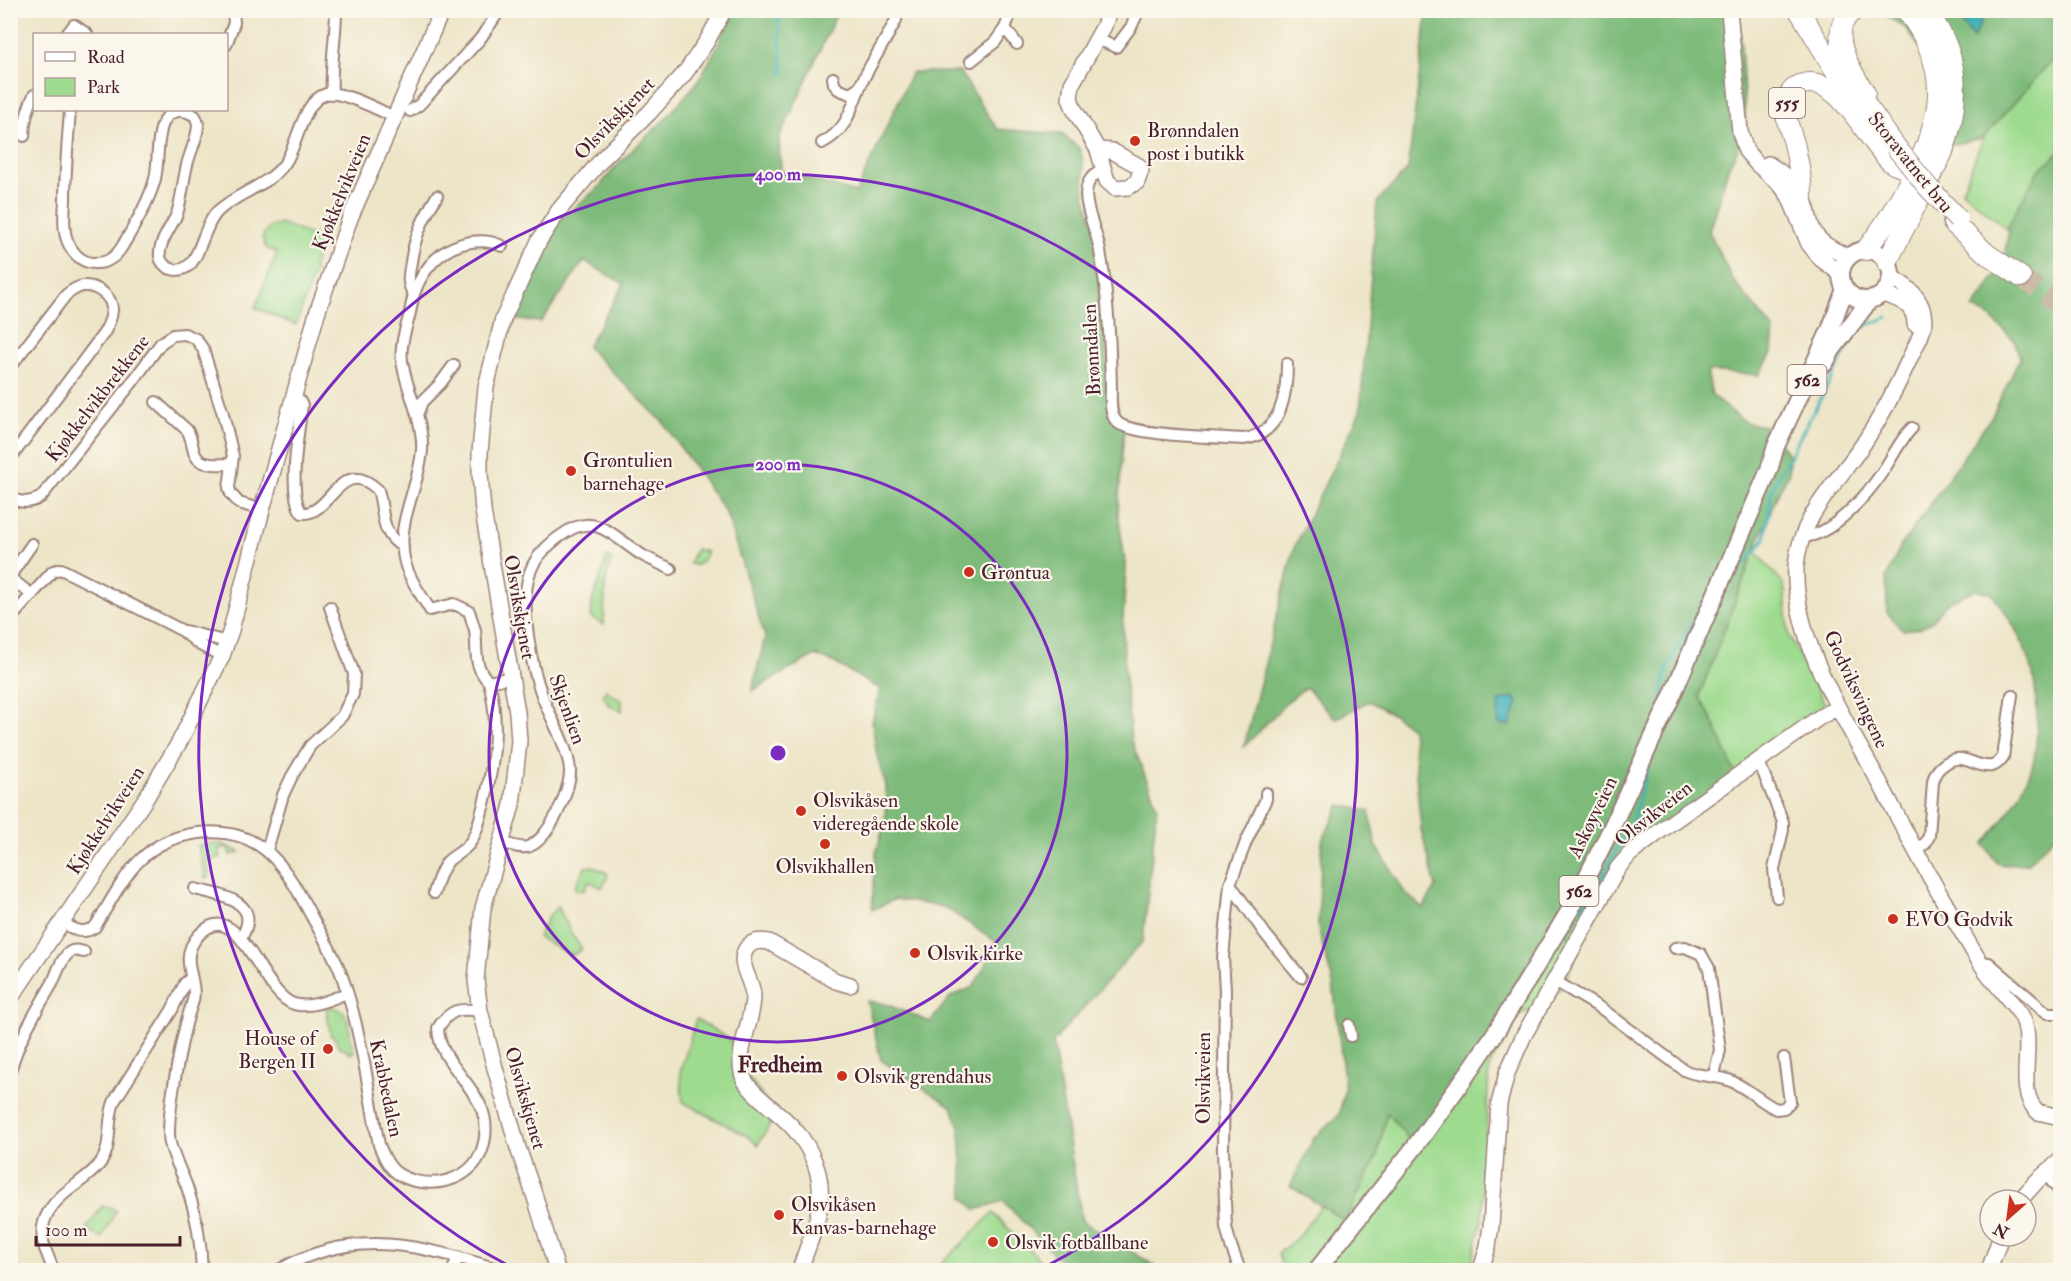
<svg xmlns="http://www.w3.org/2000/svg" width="2071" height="1281" font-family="'IM FELL Double Pica',serif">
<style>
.green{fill:#9edb8f;stroke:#747d5d;stroke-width:1.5}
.forest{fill:#7ebb7a;stroke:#646d52;stroke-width:1.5}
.water{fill:#40b1b7;stroke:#456871;stroke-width:1.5}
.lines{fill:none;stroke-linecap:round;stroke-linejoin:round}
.stream{stroke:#40b1b7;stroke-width:3}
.highway-tunnel{stroke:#ccbda8;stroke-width:20;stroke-dasharray:20 10;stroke-linecap:butt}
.street-casing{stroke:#9c8279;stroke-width:14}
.secondary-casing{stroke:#9c8279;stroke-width:18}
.primary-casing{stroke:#9c8279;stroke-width:20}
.highway-casing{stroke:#9c8279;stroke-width:22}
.street{stroke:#fff;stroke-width:10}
.secondary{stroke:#fff;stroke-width:15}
.primary{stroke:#fff;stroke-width:16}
.highway{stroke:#fff;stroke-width:20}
.highway-bridge-casing{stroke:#9c8279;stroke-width:22;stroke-linecap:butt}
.highway-bridge{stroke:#fff;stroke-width:20}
.ring{fill:none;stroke:#7b2cbf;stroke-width:3}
.poi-dot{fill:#c8321e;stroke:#fbf7ec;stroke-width:2}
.labels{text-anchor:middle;stroke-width:4.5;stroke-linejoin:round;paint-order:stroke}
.shield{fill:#fbf7ec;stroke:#7f6065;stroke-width:1.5}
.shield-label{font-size:18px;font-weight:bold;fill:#4a1f2b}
.street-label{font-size:20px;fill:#4a1f2b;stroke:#fbf7ec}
.poi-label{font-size:20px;fill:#4a1f2b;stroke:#fbf7ec;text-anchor:start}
.quarter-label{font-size:22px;font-weight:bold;fill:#4a1f2b;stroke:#fbf7ec}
.centre{fill:#7b2cbf;stroke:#fbf7ec;stroke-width:3}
.ring-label{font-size:18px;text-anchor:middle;font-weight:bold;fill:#7b2cbf;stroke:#fbf7ec;stroke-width:4.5;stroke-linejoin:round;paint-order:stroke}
</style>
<rect width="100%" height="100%" fill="#fbf7ec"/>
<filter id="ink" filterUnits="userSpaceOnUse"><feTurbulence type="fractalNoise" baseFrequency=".0167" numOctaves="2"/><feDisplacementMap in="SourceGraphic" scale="12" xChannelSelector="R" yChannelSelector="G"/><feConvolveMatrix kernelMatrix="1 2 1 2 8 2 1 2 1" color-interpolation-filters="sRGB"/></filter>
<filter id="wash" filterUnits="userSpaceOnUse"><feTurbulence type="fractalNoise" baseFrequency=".008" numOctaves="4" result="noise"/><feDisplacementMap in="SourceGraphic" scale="24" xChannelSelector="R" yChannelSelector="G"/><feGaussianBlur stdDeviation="1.35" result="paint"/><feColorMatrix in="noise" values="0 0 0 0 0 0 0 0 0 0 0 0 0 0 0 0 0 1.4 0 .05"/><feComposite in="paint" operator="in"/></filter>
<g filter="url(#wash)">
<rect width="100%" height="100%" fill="#ede5c7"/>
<path class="green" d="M2060 51V152L2038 171 2007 229 1962 191 1983 138Z
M280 223 323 240 313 268 315 270 296 325 255 308 277 253 266 248 262 237 269 227Z
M696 549 707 552 701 563 699 562 696 566 689 563Z
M1755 550 1784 585 1789 635 1826 706 1736 776 1713 721 1699 696Z
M607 557 611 559 605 585 604 625 591 617 592 603Z
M606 690 622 701V711L610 706 603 695Z
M202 844H222L240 852 230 855 228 847 219 849 221 857 207 861 210 877 205 878 198 846Z
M593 866 607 873 608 876 602 888 589 881 584 891 575 889V887L585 867Z
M558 906 572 935 582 949 571 956 538 937 549 916Z
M1564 931 1580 948 1561 989 1518 1017 1489 1067 1482 1220 1470 1270H1283L1278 1254 1300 1235 1321 1206 1345 1220 1377 1156 1390 1097Z
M332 1007 343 1011 347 1019 354 1052 350 1054 344 1048 339 1047 334 1037 331 1036 326 1008Z
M696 1019 739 1045 738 1063 776 1114 758 1145 747 1136 683 1102 680 1073Z
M102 1206 112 1208 116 1211 102 1238 90 1232 87 1228Z
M993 1213 1050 1270H935Z"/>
<path class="forest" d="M733 11H838L779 139 781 171 856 193 912 72H960L997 129 1062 134 1079 148 1083 160 1085 195 1097 238 1111 407 1124 427 1118 513 1126 568 1123 620 1124 666 1131 740 1157 806 1143 941 1053 1042 1082 1221 1162 1270H1069L1003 1201 976 1210 964 1198 960 1130 952 1107 881 1060 867 1001 886 1004 930 1022 950 997 973 987 998 943 944 907 895 899 872 910 876 853 885 822 886 786 877 756 872 723 880 689 833 662 815 655 752 691 765 637 726 513 663 422 587 347 624 284 584 261 541 322 511 319 523 286 556 224 599 187 618 164 668 116 698 81 717 47Z
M1427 11H1739L1746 133 1729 166 1709 231 1732 279 1774 330 1772 353 1759 375 1707 371 1712 396 1747 423 1769 427 1789 456V473L1779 491 1755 550 1699 696 1713 721 1736 776 1623 855 1580 948 1564 931 1417 1149 1387 1113 1377 1156 1345 1221 1290 1186 1314 1138 1339 1115 1345 1089 1333 983 1318 928 1322 841 1340 805 1369 811 1376 845 1405 893 1423 908 1436 887 1421 829 1412 729 1394 715 1369 701 1335 719 1306 687 1287 702 1244 747 1294 548 1360 412 1377 202 1408 169Z
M1879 11H1944L1960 20 1973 38 1986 11H2060V51L1983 138 1940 147 1945 82 1906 28Z
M2060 152V831L2028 863 2005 865 1997 863 1984 844C2002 822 2018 801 2029 775 2041 747 2039 679 2026 652 2018 631 2004 609 1990 592L1974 590 1948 602 1931 622 1920 628 1903 630 1887 613 1886 578 1900 547 1992 416 2020 358 2014 340 1985 313 1973 309 2003 265 2010 222 2038 171Z"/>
<path class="water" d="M1953 11H1986L1973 38Z
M1514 697 1518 702 1510 726 1498 724 1499 701Z"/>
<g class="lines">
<path class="stream" d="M778 10 783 74
M1732 573 1752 556 1765 538 1772 489 1858 329 1888 317
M1661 703 1666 671 1704 600
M1580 907 1597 887 1631 824 1648 769"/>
</g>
</g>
<g filter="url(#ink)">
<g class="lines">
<path class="highway-tunnel" d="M2021 277 2060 305"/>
<g class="street-casing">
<path id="street" d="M1005 28 1017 44
M67 34 74 25 87 34
M1097 39 1116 47 1131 27 1139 10
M226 45 234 23 233 10
M971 61 995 42 1005 28 1012 10
M833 78 834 84 838 89 850 94 860 87
M332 94C330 66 336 38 336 10
M70 110C68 140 65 170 65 201 64 213 63 226 66 237 70 250 80 263 94 263 107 264 117 256 123 245 134 227 150 199 155 179 159 161 156 137 164 121 171 108 185 109 195 116 196 118 198 123 198 125 198 137 190 152 187 165 183 181 182 198 177 214 172 226 155 247 161 260 166 270 179 273 188 266 200 258 204 224 218 211 238 192 269 186 285 163 298 145 302 101 326 94 341 90 379 110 394 117
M410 111 419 105 480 39 500 10
M24 136C24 120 28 109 34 95
M822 143C851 128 851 104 864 78 874 58 886 40 896 20L898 10
M1104 170C1070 182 1094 221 1099 246 1108 292 1110 339 1111 387 1111 397 1109 414 1117 422 1131 436 1220 437 1243 439 1281 435 1287 395 1287 364
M502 246C492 241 483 240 471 242 443 246 423 267 414 294 412 301 411 309 409 317 405 331 400 346 402 361 406 389 424 422 422 450 419 490 393 525 406 566 411 582 422 596 430 610L454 604 469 611C471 617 473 624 475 630 478 652 472 664 489 682L511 677
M414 294C406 284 409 274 411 262 415 235 423 219 437 196
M10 367 66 295C71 291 76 287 83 286 96 285 113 296 112 311 111 319 108 326 104 333L10 459
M293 396 299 400 302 405C299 429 287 494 302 513 331 516 340 454 378 490 385 512 379 533 403 547
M156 402 187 430C191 436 191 441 193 448 196 468 216 464 232 464
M417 415 422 402 440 384 454 365
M10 497C21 504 31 503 41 497L131 384 161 343 173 335 185 334 196 339 203 349 223 414 233 456 229 488 231 494 239 503 262 510
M1802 537C1831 537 1868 494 1883 471 1893 457 1899 441 1912 428
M10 576 32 544
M10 578 32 595
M10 619 53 571 61 569 181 630 227 642
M184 632 200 645 222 656
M1761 758V767L1783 822V830L1774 869 1777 897
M501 842C509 844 519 849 527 847 548 842 571 790 570 770 568 747 551 719 543 698 531 667 519 603 530 572 534 560 545 548 555 540 567 531 580 521 596 526 613 531 627 546 642 555 651 560 661 564 671 569
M1914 848 1925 844 1929 836 1933 782C1934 775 1936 771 1942 766 1962 748 1973 769 1992 766 1997 765 2000 761 2003 757L2012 695
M267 850 283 795 292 776 310 746 342 716 353 694 354 674 330 607
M1230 884 1266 935 1301 977
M195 889C220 895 264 901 241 938
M434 893C437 883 441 868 449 860 456 854 464 851 470 843 478 832 480 817 484 804 494 764 500 723 489 682
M63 923C75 930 83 935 95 927 108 906 123 876 141 859 157 843 176 836 198 833 264 826 286 868 313 919 323 937 335 956 342 976 361 1030 368 1089 379 1145 384 1157 389 1169 400 1175 428 1191 471 1182 482 1150 501 1093 439 1073 438 1028 450 1009 459 1008 480 1011
M1675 948 1685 947 1701 954 1709 968 1720 1050 1714 1075
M1980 962 1989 963 2042 1009 2048 1013H2060
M1555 981 1602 1009 1684 1070C1700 1078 1715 1074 1731 1081 1747 1088 1760 1101 1776 1109L1784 1108 1790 1102 1784 1058
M1349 1025 1351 1036
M10 1071C20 1037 34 1015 52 984 57 974 61 958 70 952 75 949 79 951 84 952
M2045 1174 2060 1191
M53 1270C51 1263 48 1256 45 1249 35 1219 55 1199 77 1184 85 1177 95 1171 101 1162 113 1145 106 1119 115 1100L172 1010 185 983 191 978
M202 1270C201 1243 197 1217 188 1190 183 1174 174 1160 170 1143 165 1121 183 1028 192 1004 199 985 183 966 191 947 195 938 202 931 209 927 243 909 263 995 294 1004 309 1009 333 999 346 993
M279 1270C356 1226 422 1246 501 1270
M453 1270 458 1257
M1240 1270 1231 1246 1226 1227 1223 1150 1225 990 1223 958 1230 884 1246 842 1266 799V793"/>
</g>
<g class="secondary-casing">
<path id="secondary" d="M1729 10 1740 132 1746 151 1757 164 1780 184 1789 196 1809 244 1821 259 1841 274
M1098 150 1112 151 1139 166 1141 170 1137 182 1128 187 1115 188 1107 181 1098 150 1074 109 1070 98 1072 84 1104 26 1109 10
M1768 164C1786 175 1799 186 1806 206 1810 218 1810 231 1820 240 1827 248 1839 252 1848 257
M1891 277C1909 287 1923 299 1924 320 1924 334 1914 348 1909 360 1896 389 1881 417 1864 443 1837 483 1800 516 1796 566 1792 640 1847 723 1881 785 1906 833 1931 881 1959 927 1968 942 1976 957 1986 971 1997 985 2008 998 2019 1012 2039 1039 2012 1089 2038 1112L2060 1117
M1883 294C1899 299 1915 304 1915 324
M10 999 146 798 180 741 222 656 231 630 262 510 317 313 350 218 442 10
M2020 1200 2037 1181 2060 1161
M557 1270 535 1197 518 1148 495 1068 480 1011 476 980 483 908 512 805 519 741 517 712 483 511 480 474V452L486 387 503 319 539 241 559 210 603 158 649 113 685 73 707 41 724 10
M800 1270C810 1236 827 1210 818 1173 811 1146 795 1127 774 1110 764 1101 752 1093 745 1081 732 1054 754 1022 753 995 752 980 738 965 745 951 750 941 759 940 769 942L836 981 850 985
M1481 1270 1488 1246 1491 1226 1499 1104 1507 1073 1524 1035 1618 868 1630 854 1668 825 1820 717 1838 707
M1989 1270 2001 1236"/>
</g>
<g class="primary-casing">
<path id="primary" d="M1841 275a25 25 0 1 1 50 0a25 25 0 1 1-50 0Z
M1825 363 1832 350 1869 301
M1317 1270 1414 1148 1473 1066 1497 1030 1570 910 1611 829 1671 698 1769 470 1776 446 1830 330 1845 289"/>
</g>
<g class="highway-casing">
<path id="highway" d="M1799 10 1855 103
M1855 10C1823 29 1852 72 1865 93
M1853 86 1895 146
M1802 198C1802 179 1798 161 1794 143 1790 130 1784 117 1787 103 1788 94 1794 86 1803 84 1840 74 1868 143 1891 162 1894 165 1900 166 1904 168
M1953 223 1987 254 2021 277
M1866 250C1883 228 1897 205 1910 180 1943 118 1953 70 1906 10
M1887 262 1942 154C1961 104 1962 54 1925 10"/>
</g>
<use href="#street" class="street"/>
<use href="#secondary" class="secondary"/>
<use href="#primary" class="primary"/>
<use href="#highway" class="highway"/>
<g class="highway-bridge-casing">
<path id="highway-bridge" d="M1895 146 1927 186 1958 219"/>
</g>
<use href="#highway-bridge" class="highway-bridge"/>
</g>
</g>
<g class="ring">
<circle cx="778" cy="753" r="289"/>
<path d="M515 1269A579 579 0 1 1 1041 1269"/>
</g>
<g class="poi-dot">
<circle cx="1135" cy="141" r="6"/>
<circle cx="571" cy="471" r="6"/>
<circle cx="969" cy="572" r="6"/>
<circle cx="801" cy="811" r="6"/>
<circle cx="825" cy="844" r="6"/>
<circle cx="1893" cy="919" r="6"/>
<circle cx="915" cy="953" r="6"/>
<circle cx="328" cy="1049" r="6"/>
<circle cx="842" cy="1076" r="6"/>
<circle cx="779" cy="1215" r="6"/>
<circle cx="993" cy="1242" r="6"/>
</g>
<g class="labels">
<g class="shield">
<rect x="1769" y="88" width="36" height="30" rx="4.5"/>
<rect x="1787.5" y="365" width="39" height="30" rx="4.5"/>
<rect x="1559.5" y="876" width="39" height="30" rx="4.5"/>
</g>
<g class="shield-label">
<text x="1787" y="109">555</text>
<text x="1807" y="386">562</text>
<text x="1579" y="897">562</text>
</g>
<g class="street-label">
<text transform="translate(614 118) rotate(-46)" y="7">Olsvikskjenet</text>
<text transform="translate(1911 162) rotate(51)" y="7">Storavatnet bru</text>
<text transform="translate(341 192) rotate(-68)" y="7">Kjøkkelvikveien</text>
<text transform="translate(1091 350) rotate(-93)" y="7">Brønndalen</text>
<text transform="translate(97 398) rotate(-52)" y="7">Kjøkkelvikbrekkene</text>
<text transform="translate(520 607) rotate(80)" y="7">Olsvikskjenet</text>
<text transform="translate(1857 689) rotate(65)" y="7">Godviksvingene</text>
<text transform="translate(568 709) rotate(70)" y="7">Skjenlien</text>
<text transform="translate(1653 813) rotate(-38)" y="7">Olsvikveien</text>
<text transform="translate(1592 817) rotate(-64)" y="7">Askøyveien</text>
<text transform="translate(105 820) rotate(-57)" y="7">Kjøkkelvikveien</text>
<text transform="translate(1203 1078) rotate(-90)" y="7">Olsvikveien</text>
<text transform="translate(387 1088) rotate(78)" y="7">Krabbedalen</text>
<text transform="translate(526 1098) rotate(74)" y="7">Olsvikskjenet</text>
</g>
<g class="poi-label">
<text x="1147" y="137">Brønndalen<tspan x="1147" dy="23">post i butikk</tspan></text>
<text x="583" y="467">Grøntulien<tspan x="583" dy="23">barnehage</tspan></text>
<text x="981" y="579">Grøntua</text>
<text x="813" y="807">Olsvikåsen<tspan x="813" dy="23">videregående skole</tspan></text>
<text x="825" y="873" text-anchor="middle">Olsvikhallen</text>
<text x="1905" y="926">EVO Godvik</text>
<text x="927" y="960">Olsvik kirke</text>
<text x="316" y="1045" text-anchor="end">House of<tspan x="316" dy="23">Bergen II</tspan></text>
<text x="854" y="1083">Olsvik grendahus</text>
<text x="791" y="1211">Olsvikåsen<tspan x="791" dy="23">Kanvas-barnehage</tspan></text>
<text x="1005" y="1249">Olsvik fotballbane</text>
</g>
<g class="quarter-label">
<text x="780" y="1072">Fredheim</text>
</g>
</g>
<circle cx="778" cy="753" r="9" class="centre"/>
<g class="ring-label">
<text x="778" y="180">400 m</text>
<text x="778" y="470">200 m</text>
</g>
<rect width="2071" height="1281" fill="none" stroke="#fbf7ec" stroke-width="36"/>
<rect x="33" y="33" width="195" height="78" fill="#fbf7ec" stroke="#b4a19f" stroke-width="1.5"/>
<rect x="45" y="52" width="30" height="9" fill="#ffffff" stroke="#b4a19f" stroke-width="1.5"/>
<text x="87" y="63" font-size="18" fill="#4a1f2b">Road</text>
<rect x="45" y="78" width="30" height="18" fill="#9edb8f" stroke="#b4a19f" stroke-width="1.5"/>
<text x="87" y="93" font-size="18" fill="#4a1f2b">Park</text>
<g transform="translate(2008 1218) rotate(208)"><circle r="28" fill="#fbf7ec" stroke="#b4a19f" stroke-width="1.5"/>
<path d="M0-4.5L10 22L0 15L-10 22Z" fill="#c8321e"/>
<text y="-9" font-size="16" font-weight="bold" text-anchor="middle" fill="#4a1f2b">N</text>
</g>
<path d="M36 1236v9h144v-9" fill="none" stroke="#4a1f2b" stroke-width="3"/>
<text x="45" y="1236" font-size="18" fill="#4a1f2b" stroke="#fbf7ec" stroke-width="4.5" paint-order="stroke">100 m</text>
</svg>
